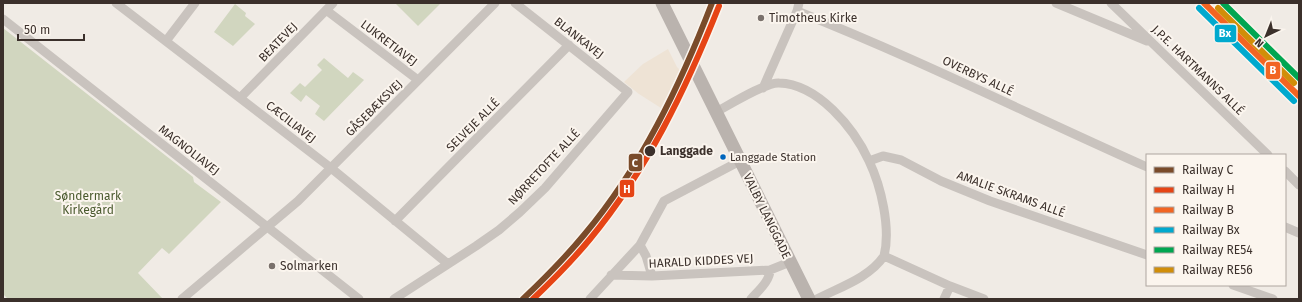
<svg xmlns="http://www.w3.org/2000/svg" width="1302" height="302" font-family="'Fira Sans',sans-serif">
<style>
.green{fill:#d1d6bf}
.plaza{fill:#eee3d5}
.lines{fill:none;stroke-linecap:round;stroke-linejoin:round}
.street{stroke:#c9c3be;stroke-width:9}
.secondary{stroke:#bab3ae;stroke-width:13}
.rail-1-casing{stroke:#fbf5ee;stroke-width:9}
.rail-2-casing{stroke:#fbf5ee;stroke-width:9}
.rail-3-casing{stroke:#fbf5ee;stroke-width:9}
.rail-4-casing{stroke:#fbf5ee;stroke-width:9}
.rail-5-casing{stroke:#fbf5ee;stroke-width:9}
.rail-6-casing{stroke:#fbf5ee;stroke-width:9}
.rail-1{stroke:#7a4b2a;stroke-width:6}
.rail-2{stroke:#e64415;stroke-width:6}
.rail-3{stroke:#f26522;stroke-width:6}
.rail-4{stroke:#00a9ce;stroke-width:6}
.rail-5{stroke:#00a651;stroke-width:6}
.rail-6{stroke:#d18e09;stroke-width:6}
.poi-dot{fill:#7a716c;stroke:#fbf5ee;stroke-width:1.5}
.stop-dot{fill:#3b302b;stroke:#fbf5ee;stroke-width:1.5}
.bus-dot{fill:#0065bd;stroke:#fbf5ee;stroke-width:1.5}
.labels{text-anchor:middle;stroke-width:4;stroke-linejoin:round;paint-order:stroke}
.bus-label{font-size:11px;fill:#3b302b;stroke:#fbf5ee;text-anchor:start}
.poi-label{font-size:12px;fill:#3b302b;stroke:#fbf5ee;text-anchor:start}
.street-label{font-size:12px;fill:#3b302b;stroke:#fbf5ee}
.stop-label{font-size:12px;font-weight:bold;fill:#3b302b;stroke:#fbf5ee;text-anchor:start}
.park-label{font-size:12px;fill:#4a5a2e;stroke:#fbf5ee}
.line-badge{stroke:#fbf5ee;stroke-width:1.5}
.badge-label{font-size:11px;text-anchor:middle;font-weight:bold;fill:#fff}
</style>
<rect width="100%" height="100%" fill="#f0ebe5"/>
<path class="green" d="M395 3H441L418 26Z
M235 4 246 13 245 16 255 24 233 46 214 32Z
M3 28 193 177 194 182 221 202 169 254 162 248 138 273 163 299H8L3 294Z
M324 58 348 78 353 72 364 80 324 121 315 114 320 106 306 95 301 102 290 93 300 83 305 87 322 70 317 65Z"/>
<path class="plaza" d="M668 49 677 67 680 70 661 108 639 94 624 82 643 64Z"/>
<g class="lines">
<path class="street" d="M116 3 331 168 448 264
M1056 3 1147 41
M1111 3 1268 155
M326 10 418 80
M797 11C916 58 1030 115 1147 167
M3 19 359 299
M166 41 195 3
M763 88 797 11 799 3
M240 98 333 3
M716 112C729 105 766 82 779 83 818 84 854 128 869 161 881 186 891 228 884 256
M869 161 883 156 901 160 941 181 990 201 1147 255
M1285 171 1299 185
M395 221 569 45
M1285 227 1299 233
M640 245 646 256 652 276
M611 275 652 276 770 270 790 262
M1233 285 1273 299
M182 299 298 201 495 3
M394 299 476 246 499 230 520 212 545 188 628 92 515 3
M590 299 640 245 664 201 740 161
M751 299C758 291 770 281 770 270
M817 299C840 287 869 278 884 256L950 286 984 299
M944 299 950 286"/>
<path class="secondary" d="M662 3 809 299"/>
<g class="rail-1-casing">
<path id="rail-1" d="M523 299C544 279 565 258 584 235 641 167 680 86 712 3"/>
</g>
<g class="rail-2-casing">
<path id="rail-2" d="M533 299C553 280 572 261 590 239 647 170 686 89 719 6"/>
</g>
<g class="rail-3-casing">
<path id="rail-3" d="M1204 3 1299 96"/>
</g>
<g class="rail-4-casing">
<path id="rail-4" d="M1199 8 1294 101"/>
</g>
<g class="rail-5-casing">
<path id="rail-5" d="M1223 3 1299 78"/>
</g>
<g class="rail-6-casing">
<path id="rail-6" d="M1218 8 1294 83"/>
</g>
<use href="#rail-1" class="rail-1"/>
<use href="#rail-2" class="rail-2"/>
<use href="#rail-3" class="rail-3"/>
<use href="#rail-4" class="rail-4"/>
<use href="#rail-5" class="rail-5"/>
<use href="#rail-6" class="rail-6"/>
</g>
<g class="poi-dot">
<circle cx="761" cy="18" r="4"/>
<circle cx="272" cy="266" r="4"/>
</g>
<circle class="stop-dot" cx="650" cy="151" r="6"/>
<circle class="bus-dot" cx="723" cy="157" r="3.5"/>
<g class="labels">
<g class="bus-label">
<text x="730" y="161">Langgade Station</text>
</g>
<g class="poi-label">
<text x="769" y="22">Timotheus Kirke</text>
<text x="280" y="270">Solmarken</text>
</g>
<g class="street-label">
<text transform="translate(579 38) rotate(38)" y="4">BLANKAVEJ</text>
<text transform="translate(278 42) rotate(-46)" y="4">BEATEVEJ</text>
<text transform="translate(389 43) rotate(37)" y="4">LUKRETIAVEJ</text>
<text transform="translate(1198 70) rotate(44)" y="4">J.P.E. HARTMANNS ALLÉ</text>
<text transform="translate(978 76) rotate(25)" y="4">OVERBYS ALLÉ</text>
<text transform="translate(374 108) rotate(-45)" y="4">GÅSEBÆKSVEJ</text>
<text transform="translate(291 122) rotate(38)" y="4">CÆCILIAVEJ</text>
<text transform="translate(473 125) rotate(-45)" y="4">SELVEJE ALLÉ</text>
<text transform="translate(189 150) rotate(38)" y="4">MAGNOLIAVEJ</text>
<text transform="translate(544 167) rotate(-47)" y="4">NØRRETOFTE ALLÉ</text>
<text transform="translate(1011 194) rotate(20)" y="4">AMALIE SKRAMS ALLÉ</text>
<text transform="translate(767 216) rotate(64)" y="4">VALBY LANGGADE</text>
<text transform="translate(701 261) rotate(-3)" y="4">HARALD KIDDES VEJ</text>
</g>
<g class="stop-label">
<text x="660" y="155">Langgade</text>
</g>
<g class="park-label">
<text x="88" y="200">Søndermark<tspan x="88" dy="14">Kirkegård</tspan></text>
</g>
</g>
<g class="line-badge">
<rect x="1214" y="24" width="23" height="19" rx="4" fill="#00a9ce"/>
<rect x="1265" y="61" width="16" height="19" rx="4" fill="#f26522"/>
<rect x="628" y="153" width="15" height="19" rx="4" fill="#7a4b2a"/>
<rect x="619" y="179" width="16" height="19" rx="4" fill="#e64415"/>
</g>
<g class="badge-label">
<text x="1225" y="37">Bx</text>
<text x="1273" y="74">B</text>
<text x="635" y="167">C</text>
<text x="627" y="193">H</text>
</g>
<rect width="1302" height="302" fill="none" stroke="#3b302b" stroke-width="8"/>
<rect x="1146" y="154" width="140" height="132" fill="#fbf5ee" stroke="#aea6a0"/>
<rect x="1154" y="167" width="20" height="6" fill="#7a4b2a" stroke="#aea6a0"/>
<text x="1182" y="174" font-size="12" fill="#3b302b">Railway C</text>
<rect x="1154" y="187" width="20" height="6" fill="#e64415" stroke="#aea6a0"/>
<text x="1182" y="194" font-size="12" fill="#3b302b">Railway H</text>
<rect x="1154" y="207" width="20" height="6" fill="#f26522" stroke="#aea6a0"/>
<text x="1182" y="214" font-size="12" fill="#3b302b">Railway B</text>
<rect x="1154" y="227" width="20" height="6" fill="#00a9ce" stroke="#aea6a0"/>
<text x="1182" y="234" font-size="12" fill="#3b302b">Railway Bx</text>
<rect x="1154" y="247" width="20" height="6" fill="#00a651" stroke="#aea6a0"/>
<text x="1182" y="254" font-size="12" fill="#3b302b">Railway RE54</text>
<rect x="1154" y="267" width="20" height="6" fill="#d18e09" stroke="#aea6a0"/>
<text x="1182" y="274" font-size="12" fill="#3b302b">Railway RE56</text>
<g transform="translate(1266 36) rotate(223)" stroke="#fbf5ee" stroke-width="3" paint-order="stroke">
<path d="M0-3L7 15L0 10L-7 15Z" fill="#3b302b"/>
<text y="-6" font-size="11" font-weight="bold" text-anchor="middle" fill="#3b302b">N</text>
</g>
<path d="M18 34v6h66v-6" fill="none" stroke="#3b302b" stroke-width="2"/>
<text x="24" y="34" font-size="12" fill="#3b302b" stroke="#fbf5ee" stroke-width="3" paint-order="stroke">50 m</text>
</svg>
